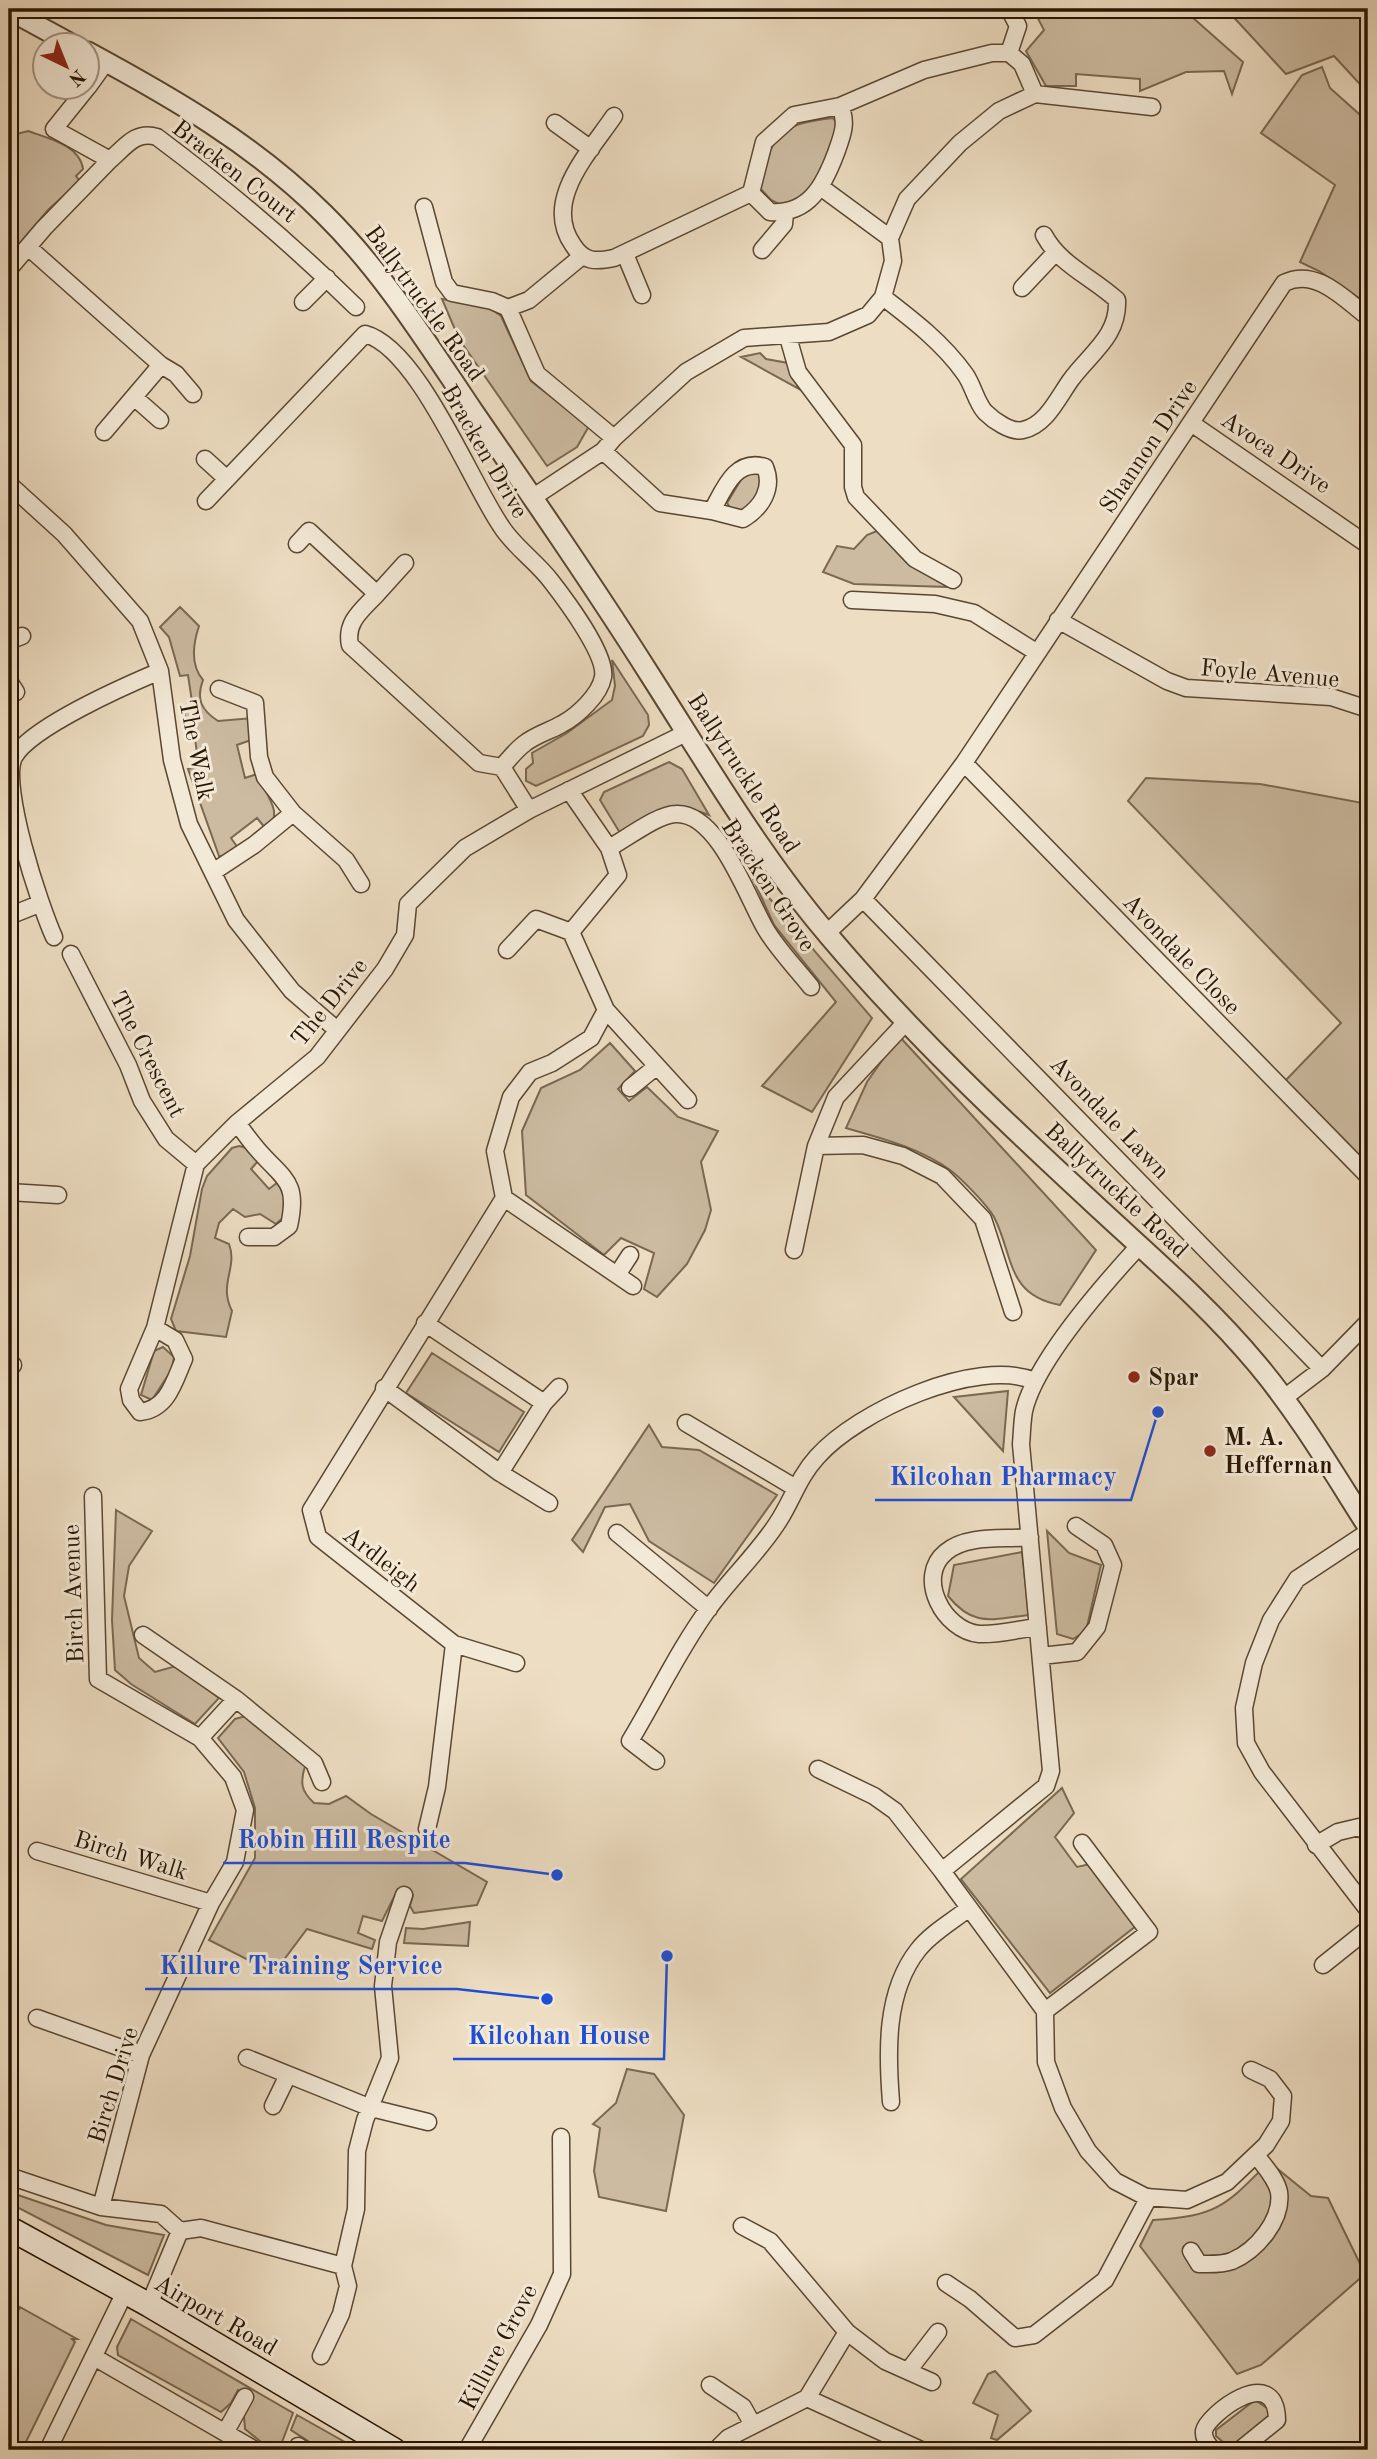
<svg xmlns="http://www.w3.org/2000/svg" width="1377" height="2459" font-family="'Old Standard TT',serif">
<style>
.green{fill:#ccbba1;stroke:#7a6852;stroke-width:2}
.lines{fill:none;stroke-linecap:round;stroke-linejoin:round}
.minor-casing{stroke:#5a4732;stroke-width:19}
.tertiary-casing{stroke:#5a4732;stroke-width:23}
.secondary-casing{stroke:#291502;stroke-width:26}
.minor{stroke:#f3e9d7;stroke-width:16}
.tertiary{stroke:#f3e9d7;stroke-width:19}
.secondary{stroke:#f3e9d7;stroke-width:23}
.poi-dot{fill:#8f2418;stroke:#f3e9d7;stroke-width:2.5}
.labels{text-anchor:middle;stroke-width:6;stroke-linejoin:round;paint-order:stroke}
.street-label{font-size:24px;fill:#291502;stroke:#f3e9d7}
.poi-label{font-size:24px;font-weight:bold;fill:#291502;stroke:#f3e9d7;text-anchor:start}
.leader{fill:none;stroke:#1d4ed8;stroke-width:2.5}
.callout-dot{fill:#1d4ed8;stroke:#f3e9d7;stroke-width:2.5}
.callout-label{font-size:26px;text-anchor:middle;font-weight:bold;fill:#1d4ed8;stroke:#f3e9d7;stroke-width:6;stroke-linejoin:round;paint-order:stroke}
</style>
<rect width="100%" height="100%" fill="#edddc2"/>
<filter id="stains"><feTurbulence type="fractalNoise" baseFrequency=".00286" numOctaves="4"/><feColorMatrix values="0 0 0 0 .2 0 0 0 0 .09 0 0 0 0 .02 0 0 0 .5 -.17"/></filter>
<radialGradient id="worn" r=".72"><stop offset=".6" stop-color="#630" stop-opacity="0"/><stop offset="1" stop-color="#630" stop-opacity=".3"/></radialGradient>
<path class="green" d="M1033 9H1183L1243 62 1232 94 1224 71 1186 72 1140 91V79L1076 74V86H1046L1026 51 1044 30Z
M1226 9H1368V93L1334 56 1286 74Z
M1322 67 1330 88 1368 122V304L1319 271 1300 262 1335 185 1261 133 1302 75Z
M833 118 838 125C826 159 818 193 783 206L771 200 758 186C775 133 776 125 833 118Z
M28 131C47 138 80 145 83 169L76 176 80 181 48 210 9 256V136Z
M442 299 487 306 501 316 531 381 589 426 577 447 547 466 459 339Z
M760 353 766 359 788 363 799 389 741 357Z
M745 473 762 474 763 487 746 511 732 510 727 503Z
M877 531 908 564 948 587 854 584 823 572 837 546 854 549 867 535Z
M180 607 199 626C193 644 190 665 203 680 196 699 201 710 218 721L253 718 251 740 237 745 245 778 257 774C264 793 286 814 266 829L257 818 231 838 238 848 229 856H219L188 769 199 767 195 739H188L184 709 193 708 188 675 180 676 169 637 160 627Z
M612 660 648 715 649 725 643 736 536 786 526 781V769L533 763 532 753 567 733 612 700 615 686Z
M669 762 682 769 709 815C667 798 656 813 620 833L600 800 604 792Z
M1146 778 1260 784 1368 804V1165L1285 1081 1341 1023 1128 801Z
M753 879 872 1018 812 1112 762 1086 836 1002 774 925Z
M899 1036 1096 1250 1060 1305C1006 1295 1014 1256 994 1217 988 1206 961 1178 950 1170 920 1148 881 1138 846 1128L867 1082Z
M610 1043 635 1071 618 1089 629 1101 647 1087 678 1117 718 1131 701 1162 711 1210 705 1230 687 1264 657 1297 644 1289 654 1253 621 1238 604 1255 526 1195 522 1131 541 1088 580 1070Z
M239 1146 247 1148 259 1160 251 1169 269 1189 278 1182 285 1199 286 1215 276 1224 260 1214 245 1217 233 1209 219 1223 215 1238 229 1244C238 1268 218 1284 232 1311L226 1337 176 1331 171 1319 190 1256 202 1189 207 1176 232 1148Z
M163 1347 174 1357 172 1369 152 1400 141 1395 154 1351Z
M432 1353 524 1412 499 1452 406 1393Z
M1008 1391 1003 1451 954 1397Z
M649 1425 662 1447 699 1450 777 1495 714 1583 649 1541 630 1504 605 1507 583 1552 572 1540Z
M116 1510 152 1531 129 1566 124 1596 139 1658 155 1672 176 1666 219 1698 195 1724 131 1684 115 1670 112 1620Z
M1047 1531 1069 1553 1101 1565 1086 1631 1073 1639 1057 1634Z
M1022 1552 1029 1615C992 1619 974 1628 948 1596L954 1565Z
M246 1716 305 1766C300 1783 301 1791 314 1803L329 1804 346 1796 371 1814 487 1882 477 1905 414 1913 410 1906 413 1895 398 1889 382 1921 363 1916 358 1933 375 1940 372 1949 307 1929 274 1973 209 1940 255 1858V1808L244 1772 218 1738 235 1719Z
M1062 1788 1074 1813 1055 1837 1077 1867 1090 1864 1136 1926 1050 1993 961 1879Z
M470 1922 468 1946 404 1943 406 1928 423 1929Z
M627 2069 654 2074 684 2115 666 2211 599 2197 594 2171 600 2128 593 2124 616 2103Z
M1269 2162 1311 2196 1328 2198 1365 2274 1261 2365 1237 2374 1140 2246 1153 2220C1218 2216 1225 2206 1269 2162Z
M9 2192 106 2225 164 2235 148 2275 9 2203Z
M20 2307 77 2339H72L75 2342 22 2450H9V2328Z
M131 2319 293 2413 279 2450H267L266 2446 245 2429 244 2416 253 2398 238 2390 231 2403 221 2412 118 2355 117 2347Z
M995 2371 1031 2411 997 2440 991 2438 998 2415 973 2403 988 2374Z
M1255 2400 1270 2410 1268 2417 1231 2449 1216 2436V2430Z
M297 2415 359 2450H322L291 2430Z"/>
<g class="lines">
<g class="minor-casing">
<path id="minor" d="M1009 53 1018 26 1009 9
M88 87 106 62
M87 88 54 129 110 160C125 147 136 130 157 137 228 190 293 245 356 307
M614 116C589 153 542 201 573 245 584 262 595 262 614 258L751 193
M555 123 591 149
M822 188 890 238
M751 193 764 142 794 115 840 106 924 70 992 53H1009L1022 64 1035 94
M751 193 770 212C809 215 824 185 836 153 842 136 848 123 840 106
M424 207 444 282 452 293 492 301 508 308 529 300 581 257
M28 247 161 365 104 432
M762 250 784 224 785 213
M625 254 642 295
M9 269 44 228 110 160
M1022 288 1054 254
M883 297C913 320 943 343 965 374 973 385 976 402 985 412 993 420 1011 433 1023 430 1046 425 1058 398 1070 381 1089 354 1119 337 1117 300 1092 277 1060 265 1044 235
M303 302 327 278
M508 308 537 374 614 438 603 451 532 498
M788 337 798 372 853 445V487L856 497 915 559 953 580
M161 365 176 374 193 394
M134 397 160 420
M1191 423 1368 545
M614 438 686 372 744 338 829 332 868 315 883 297 893 261 890 238 907 199 960 143 999 111 1035 94 1152 107
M603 451 660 503 712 511C724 489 735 458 765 467 774 489 761 508 743 519L712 511
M205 459 227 479
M9 484 64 534 140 621 160 671 172 760 189 824 236 920 292 991 337 1030
M206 501 365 334C418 348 470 481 501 526 514 547 536 561 551 581 565 599 607 655 603 677 600 695 577 716 562 724 550 731 535 735 524 744 516 750 509 759 502 767L529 810
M297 544 309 531 377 594C362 610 345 622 350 645L479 763 502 767
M377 594 405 563
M852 600 935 604 974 613 1036 652
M1058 620 1167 681 1186 688 1331 697 1368 709
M9 641 22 636
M9 681 16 692
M219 689 255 703 259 757 265 777 293 813 346 860 361 884
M964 763 1368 1176
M569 790 609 848 618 875 571 932 606 1010 688 1100
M609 848C626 839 658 814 676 814 718 812 747 897 765 928 777 949 796 968 811 987
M213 872 254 845 293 813
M863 899 1322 1369
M9 916 39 904
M827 933 863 899 964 763 1284 283C1316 267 1344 299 1368 317
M54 937C40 906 0 786 14 757 31 727 127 685 160 671
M507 950 536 919 571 932
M71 954 128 1065 142 1101 166 1139 196 1164
M630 1088 657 1066
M237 1123C244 1132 250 1141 258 1150 284 1180 299 1181 289 1226L274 1237H248
M816 1146 863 1145 903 1156 942 1176 983 1219 1013 1312
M196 1164 237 1123 317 1057 385 969 405 935 408 904 465 848 529 810 686 733
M9 1192 58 1195
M504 1198 633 1286
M1139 1246C1105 1283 1035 1362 1024 1411 1022 1422 1022 1434 1021 1444L1051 1771 1046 1786 942 1871 1045 2011 1046 2062 1063 2108 1088 2151 1115 2181 1146 2197 1187 2200 1227 2182 1266 2145 1281 2121 1283 2096 1270 2079 1251 2070
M794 1250 816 1146 836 1097 906 1022
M617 1275 630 1255
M155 1328 129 1389 131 1400 140 1412C168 1409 174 1382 184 1359L175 1340 155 1328 196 1164
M9 1365H13
M384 1388 500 1473 544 1403 425 1323
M1284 1398 1322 1369 1368 1322
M544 1403 559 1387
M686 1423 794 1487
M500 1473 549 1503
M93 1496 98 1679 200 1738 233 1777 245 1810 235 1862 211 1903 141 2055 101 2207
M1368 1532 1297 1579 1271 1620 1254 1663 1244 1708 1246 1743 1262 1772 1368 1910
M617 1533 709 1609
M1030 1537C1004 1540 967 1534 946 1552 915 1577 944 1631 979 1634 998 1635 1020 1629 1038 1627
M143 1635 236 1699 314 1763 322 1782
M454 1644 516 1663
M1041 1656 1077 1652 1097 1627 1113 1565 1104 1545 1076 1526
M200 1738 236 1699
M656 1761 630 1741C656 1698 679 1649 709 1608 730 1579 756 1555 776 1525 792 1502 797 1479 817 1457 858 1411 976 1357 1035 1381
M818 1769 874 1796 895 1811 942 1871
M427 1829 437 1787 454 1644 318 1537 311 1510 504 1198 495 1151 511 1097 530 1072 552 1063 591 1038 606 1010
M1316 1845 1338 1832 1359 1827 1368 1833
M37 1851 211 1903
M1323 1965 1368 1929
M1045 2011 1149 1932 1082 1843
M37 2018 141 2055
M247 2058 371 2108 428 2122
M891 2102C887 2052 885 1992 918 1950 931 1933 953 1921 969 1908
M273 2106 288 2075
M9 2176 101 2207 161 2214 180 2231
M742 2226 770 2241 847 2332 885 2361 932 2382
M180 2231 201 2228 343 2266
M1191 2251 1199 2264C1210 2264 1221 2265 1232 2261 1256 2251 1283 2220 1279 2192 1276 2178 1264 2166 1256 2155
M946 2283 970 2299 1015 2338 1034 2335 1105 2280 1149 2197
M149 2305 180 2231
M321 2356 341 2314 348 2286 343 2266 356 2209 357 2151 365 2120 390 2058 383 1986 388 1942 404 1895
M94 2357 255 2450
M908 2371 938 2332
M710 2385 743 2407 753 2425
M807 2398 921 2450
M225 2433 245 2397
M48 2450 125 2292
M296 2450 298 2446 304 2450
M467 2450 539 2325 562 2274 561 2137
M716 2450 728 2438 807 2398 847 2332
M1213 2450C1208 2445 1203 2439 1204 2431 1207 2415 1276 2361 1277 2420L1240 2450"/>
</g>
<g class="tertiary-casing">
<path id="tertiary" d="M9 10 75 46
M88 52C173 98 255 145 324 214 383 272 427 343 473 411 533 498 593 585 650 675 707 764 760 855 829 936 910 1032 1002 1119 1094 1204 1150 1256 1208 1305 1257 1364 1299 1414 1333 1472 1368 1527"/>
</g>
<g class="secondary-casing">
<path id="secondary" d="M9 2228 149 2305 394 2450"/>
</g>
<use href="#minor" class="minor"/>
<use href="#tertiary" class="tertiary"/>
<use href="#secondary" class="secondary"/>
</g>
<g class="poi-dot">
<circle cx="1134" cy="1377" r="7"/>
<circle cx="1210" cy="1451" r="7"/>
</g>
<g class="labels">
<g class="street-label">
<text transform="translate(235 171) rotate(38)" y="8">Bracken Court</text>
<text transform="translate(425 303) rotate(54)" y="8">Ballytruckle Road</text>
<text transform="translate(1148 446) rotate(-56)" y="8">Shannon Drive</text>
<text transform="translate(485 451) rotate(60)" y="8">Bracken Drive</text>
<text transform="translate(1276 452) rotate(34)" y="8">Avoca Drive</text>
<text transform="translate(1270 673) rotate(5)" y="8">Foyle Avenue</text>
<text transform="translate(197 750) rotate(79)" y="8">The Walk</text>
<text transform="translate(744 773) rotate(57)" y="8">Ballytruckle Road</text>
<text transform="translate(769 885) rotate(57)" y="8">Bracken Grove</text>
<text transform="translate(1182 954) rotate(46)" y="8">Avondale Close</text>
<text transform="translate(329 1002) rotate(-51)" y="8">The Drive</text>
<text transform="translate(148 1054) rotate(63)" y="8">The Crescent</text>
<text transform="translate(1110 1117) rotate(46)" y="8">Avondale Lawn</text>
<text transform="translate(1117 1190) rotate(43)" y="8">Ballytruckle Road</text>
<text transform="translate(382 1559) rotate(38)" y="8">Ardleigh</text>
<text transform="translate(73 1594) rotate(-92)" y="8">Birch Avenue</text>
<text transform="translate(131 1855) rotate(17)" y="8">Birch Walk</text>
<text transform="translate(113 2085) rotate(-73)" y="8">Birch Drive</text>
<text transform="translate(216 2315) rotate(30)" y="8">Airport Road</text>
<text transform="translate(498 2347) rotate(-62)" y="8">Killure Grove</text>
</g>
<g class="poi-label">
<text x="1148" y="1385">Spar</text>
<text x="1224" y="1445">M. A.<tspan x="1224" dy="28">Heffernan</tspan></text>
</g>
</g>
<path class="leader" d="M1158 1412L1131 1500H875M557 1875L465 1863H223M547 1999L457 1989H145M667 1956L664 2059H453"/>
<g class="callout-dot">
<circle cx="1158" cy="1412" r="7"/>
<circle cx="557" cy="1875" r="7"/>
<circle cx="547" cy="1999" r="7"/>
<circle cx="667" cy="1956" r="7"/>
</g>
<g class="callout-label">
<text x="1003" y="1485">Kilcohan Pharmacy</text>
<text x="344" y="1848">Robin Hill Respite</text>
<text x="301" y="1974">Killure Training Service</text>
<text x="559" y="2044">Kilcohan House</text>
</g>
<rect width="1377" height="2459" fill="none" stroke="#edddc2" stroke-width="35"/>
<rect x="10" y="10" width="1356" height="2438" fill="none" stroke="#291502" stroke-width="3.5"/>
<rect x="18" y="18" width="1342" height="2424" fill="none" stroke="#291502" stroke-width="2"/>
<g transform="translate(66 66) rotate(137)"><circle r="33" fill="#f3e9d7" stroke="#a29482" stroke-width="2"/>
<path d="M0-5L12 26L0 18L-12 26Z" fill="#8f2418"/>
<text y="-10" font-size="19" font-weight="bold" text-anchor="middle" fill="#291502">N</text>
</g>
<rect width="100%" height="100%" filter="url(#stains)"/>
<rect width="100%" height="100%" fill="url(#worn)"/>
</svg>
